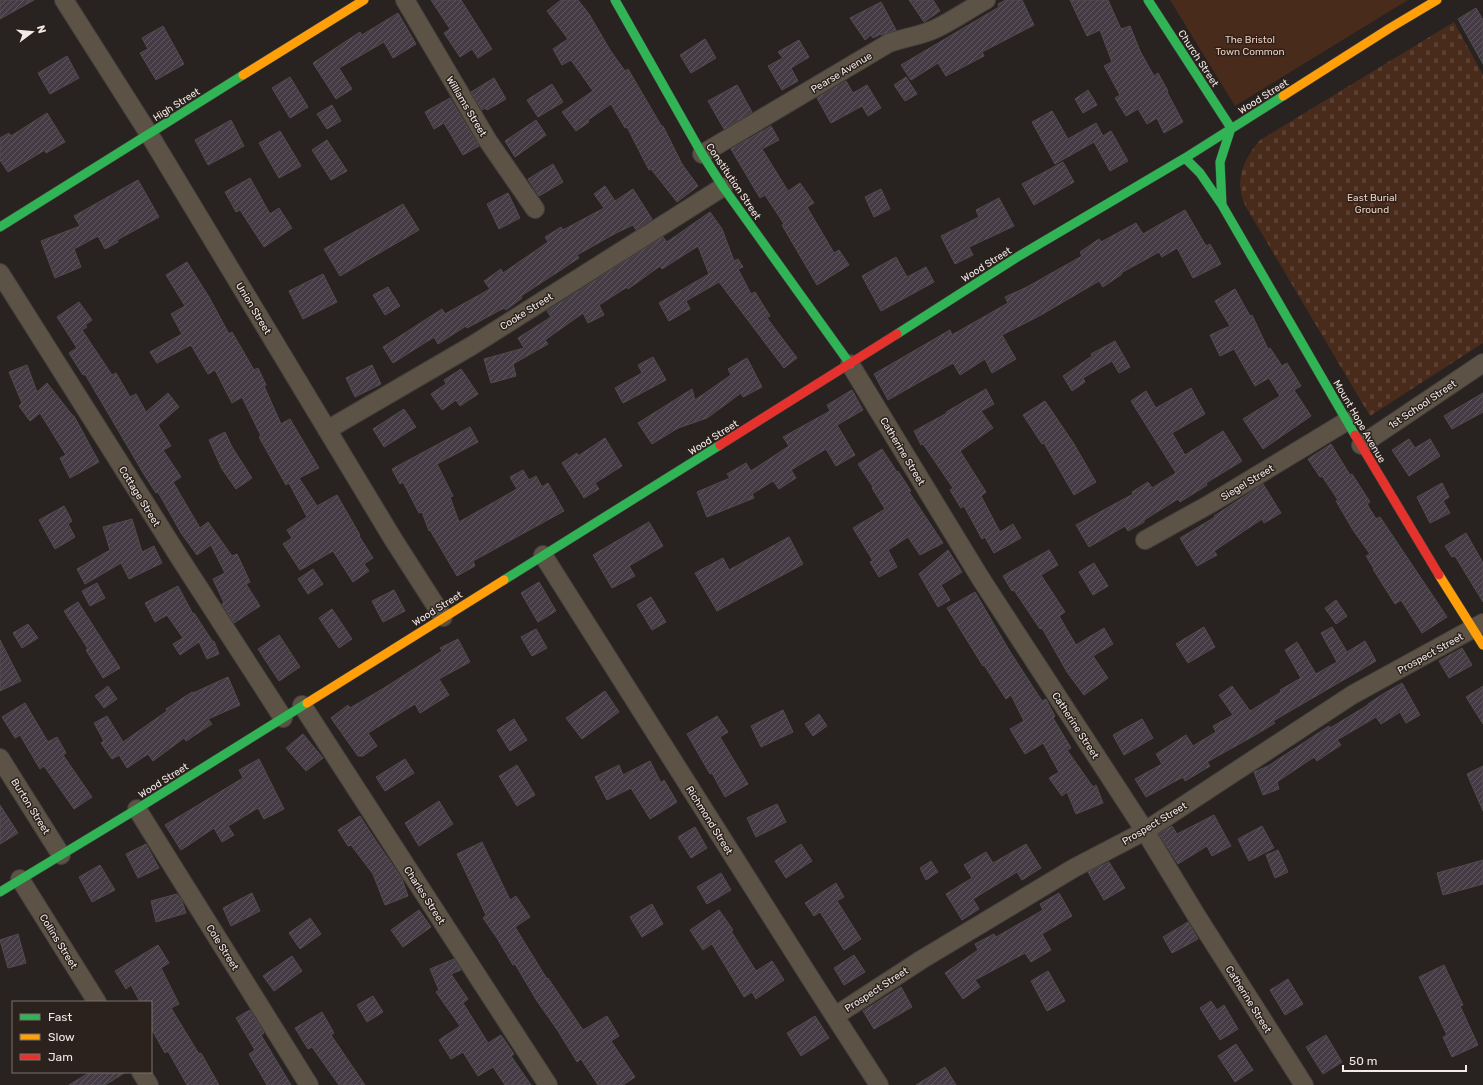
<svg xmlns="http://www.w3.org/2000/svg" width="1483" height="1085" font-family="Rubik,sans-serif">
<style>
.green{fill:#492b1b}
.cemetery{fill:url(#cemetery-stones)}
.building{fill:url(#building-hatch);stroke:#504c4e}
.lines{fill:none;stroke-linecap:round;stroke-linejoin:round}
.street-casing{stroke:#433f3d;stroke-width:20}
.fast-casing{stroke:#433f3d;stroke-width:10}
.slow-casing{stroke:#433f3d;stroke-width:10}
.jam-casing{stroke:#433f3d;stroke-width:10}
.street{stroke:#5c5245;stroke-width:18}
.fast{stroke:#30b455;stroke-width:9}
.slow{stroke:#ff9f0a;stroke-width:9}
.jam{stroke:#e5322d;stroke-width:9}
.labels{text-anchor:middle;stroke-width:3;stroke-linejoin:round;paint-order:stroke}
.park-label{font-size:10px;fill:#f3cfbd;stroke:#2b211d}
.street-label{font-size:10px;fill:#f1eae6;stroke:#2b211d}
</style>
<defs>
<pattern id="cemetery-stones" width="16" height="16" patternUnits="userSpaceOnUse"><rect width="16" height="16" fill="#492b1b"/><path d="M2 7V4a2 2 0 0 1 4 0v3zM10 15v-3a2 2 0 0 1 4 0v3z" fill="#5b4031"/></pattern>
<pattern id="building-hatch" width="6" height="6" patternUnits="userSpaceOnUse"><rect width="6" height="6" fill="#443b44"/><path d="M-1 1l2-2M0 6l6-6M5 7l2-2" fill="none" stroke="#5f585f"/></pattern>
</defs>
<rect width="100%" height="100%" fill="#282220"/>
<path class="green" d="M1170 0H1408L1235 106Z"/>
<path class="cemetery" d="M1454 22 1483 75V343L1370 416 1246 207C1244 202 1241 197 1241 192 1237 172 1248 154 1260 140Z"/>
<path class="building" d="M0 0H34L0 19Z
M431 0H461L492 49 478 58 472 49 460 57 444 33 450 29Z
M561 0H578L589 14 610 50 625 71 628 69 662 127 663 126 682 164 698 186 677 202 651 169 649 170 627 127 625 128 611 104 588 120 589 122 576 131 562 112 593 91 571 60 562 65 553 49 568 39 547 11Z
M909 0H933L940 11 924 22Z
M1006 0H1022L1034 25 982 52 984 56 946 76 938 63 911 80 901 65 999 7 998 4Z
M1070 0H1108L1121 29 1130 26 1140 51 1154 76 1158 73 1168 91 1167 92 1183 122 1164 133 1157 118 1147 124 1138 109 1126 116 1115 98 1120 95 1104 66 1112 62 1100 30 1087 36Z
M881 2 896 30 881 35V34L873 38 871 35 865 40 850 18Z
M1476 8 1483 20V64L1458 19Z
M398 13 416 44 393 58 384 42 339 68 352 89 336 99 313 63 360 32 362 35Z
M163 26 184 64 156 80 140 53 148 49 142 38Z
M705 39 716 58 691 73 680 55Z
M799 40 809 57 791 68 798 81 782 90 768 66 783 58 778 52Z
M67 56 79 78 50 94 38 73Z
M290 77 308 107 290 118 272 88Z
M906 77 917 94 905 101 894 85Z
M494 78 506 99 487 110 485 108 482 110 471 92Z
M846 81 853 93 867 85 881 108 868 116 862 106 831 123 817 98Z
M552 84 563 102 538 117 527 100Z
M737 85 752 112 724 129 708 101Z
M1088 90 1097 105 1083 113 1075 99Z
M450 98 479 146 463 155 444 123 434 129 425 112Z
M332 105 341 121 327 129 317 114Z
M1052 111 1068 139 1096 123 1103 136 1111 131 1128 161 1110 171 1094 142 1055 164 1032 122Z
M47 113 65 142 46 153 45 150 8 172 0 160V138L9 133 11 136Z
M231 120 244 146 208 165 195 140Z
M536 120 546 135 515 157 505 141Z
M771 126 779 140 762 149 788 191 800 183 814 203 807 207 834 253 839 250 849 265 817 285 782 225 784 224 765 195 760 198 731 149Z
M280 131 301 166 279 178 259 143Z
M327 140 347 171 331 180 312 150Z
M1063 162 1074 182 1034 205 1022 184Z
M553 164 563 182 539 196 528 179Z
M250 178 270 214 279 208 292 228 264 247 240 210 236 212 225 192Z
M138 180 159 217 117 240 118 242 105 249 98 236 74 249 81 267 55 278 41 241 80 226 74 216Z
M605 186 615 201 633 189 652 219 636 230 633 225 616 233 577 255 579 258 521 296 522 298 506 310 504 308 467 328 466 326 438 344 434 337 393 363 383 347 442 309 445 314 490 289 484 281 501 269 503 273 548 242 545 237 561 227 563 230 604 208 594 194Z
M881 189 890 209 874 217 865 197Z
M508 193 520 218 499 229 487 204Z
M999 198 1014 226 969 247 973 255 955 264 941 236 979 217 976 210Z
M403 204 419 230 340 276 324 249Z
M1185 210 1206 246 1210 244 1221 264 1193 278 1177 248 1162 257 1159 252 1121 273 1122 274 1103 287 1099 281 1041 315 1002 335 1016 359 992 373 985 359 960 375 953 363 888 400 874 374 950 330 952 335 1008 303 1005 297 1027 287 1082 256 1080 252 1099 239 1101 242 1136 223 1143 234Z
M710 212 722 229 734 261 738 259 743 267 738 269 751 294 755 292 770 316 767 318 797 358 784 368 719 282 686 301 690 309 669 321 659 303 709 274 698 246 662 269 660 266 628 289 627 287 599 305 604 315 588 323 583 313 545 340 548 344 513 364 516 376 491 383 484 359 524 348 518 338 551 317 547 311 663 237 667 242Z
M896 257 907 277 926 267 934 282 881 311 862 276Z
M187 262 209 297 229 334 232 332 254 370 258 368 266 385 264 386 281 424 290 419 319 468 299 478 317 506 337 495 360 535 359 536 373 558 364 564 369 571 353 582 333 551 300 570 283 544 292 538 287 530 307 517 289 483 286 485 259 437 261 436 242 397 232 403 215 370 208 374 191 345 157 363 150 352 182 334 171 314 185 306 166 275Z
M323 274 337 302 303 319 289 291Z
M388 287 400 306 385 315 373 295Z
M1235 289 1250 316 1252 315 1268 349 1270 348 1282 366 1287 363 1301 386 1294 390 1311 416 1263 449 1243 419 1280 396 1269 378 1255 386 1234 349 1220 356 1210 335 1230 326 1215 301Z
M79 302 92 320 85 325 87 327 82 330 112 375 116 373 130 397 136 394 146 412 168 393 179 407 158 425 171 446 163 450 181 477 173 482 200 528 208 522 232 556 237 554 250 582 246 584 260 606 234 623 222 604 224 603 213 579 225 573 211 545 197 555 181 533 158 492 156 493 145 476 85 374 83 375 69 353 77 348 57 317Z
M1115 341 1130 367 1119 373 1112 361 1083 378 1085 382 1072 391 1063 376 1092 356 1091 354Z
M653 357 666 380 623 403 615 388 642 373 638 365Z
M747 358 762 387 743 397 741 393 707 418 678 428 652 444 638 423 692 389 695 400 731 375 728 369Z
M27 365 37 392 47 383 73 416H74L99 462 70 478 60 458 66 455 40 413 30 421 19 406 22 403 9 372Z
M372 365 381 384 355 397 346 378Z
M461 369 478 394 460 406 456 400 442 410 431 394 446 384 444 380Z
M1191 388 1205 414 1172 433 1185 455 1223 431 1242 461 1206 483 1207 485 1180 502 1178 499 1144 520V522L1128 531 1125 526 1089 547 1076 525 1133 494 1132 492 1148 482 1152 488 1176 473 1131 401 1146 391 1156 408Z
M986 389 994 404 981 411 993 428 960 451 986 492 981 496 1000 532 1013 524 1021 538 994 553 985 537 982 539 964 506 961 508 950 490 953 488 923 444 921 445 914 431 947 413 946 412Z
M852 390 863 410 837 425 855 455 836 466 826 449 791 470 796 478 779 489 773 481 752 494 754 498 707 517 697 492 730 478 727 474 746 463 751 471 789 446 783 437 830 411 827 405Z
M1483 393V412L1452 429 1444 416Z
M1045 401 1074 444 1096 482 1074 495 1044 443 1042 444 1023 415Z
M404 409 416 427 384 447 373 429Z
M470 427 478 442 437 464 453 496 450 497 459 522 517 489 510 477 523 470 529 480 536 476 542 487 548 483 564 511 473 561 475 566 457 576 430 530 429 531 422 512 419 513 403 482 400 484 392 469Z
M225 432 232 447 252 478 236 489 222 469 209 440Z
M605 438 622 466 595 483 599 489 584 498 562 463 577 453 578 456Z
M1409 439 1415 448 1430 439 1440 456 1409 476 1392 450Z
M1331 444 1350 475 1352 474 1370 502 1367 504 1376 519 1380 517 1447 617 1422 633 1401 600 1395 604 1373 569H1374L1366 556 1370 554 1353 530 1336 501 1338 500 1322 476 1320 477 1308 459Z
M882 449 897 472 898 471 911 491 909 492 943 543 920 555 908 537 888 550 897 567 879 577 870 562 873 561 853 528 885 509 872 488 873 487 858 464Z
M1442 483 1449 497 1443 501 1450 513 1430 523 1417 497Z
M1263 484 1281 513 1264 523 1262 519 1214 551 1217 555 1197 566 1180 538 1215 517 1214 516Z
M64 506 72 521 68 524 75 537 55 549 39 520Z
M132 519 142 552 154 546 162 563 129 579 121 563 85 584 77 569 110 550 103 527Z
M649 522 663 546 629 566 635 576 612 588 593 555Z
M1466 533 1483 563V602L1455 556 1452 557 1445 546Z
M789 537 803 564 717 611 695 573 723 558 729 570Z
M948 550 962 572 941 585 950 600 938 607 919 574Z
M1049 550 1058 565 1041 575 1065 612 1059 616 1076 645 1104 628 1113 644 1093 656 1108 678 1084 695 1067 672 1042 628 1040 629 1014 590 1012 591 1003 576Z
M1094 563 1108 586 1093 595 1079 572Z
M313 569 323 584 308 594 298 579Z
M539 582 556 611 538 622 521 593Z
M97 583 105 598 90 606 82 591Z
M178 586 193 614 194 613 213 642 214 641 219 654 207 659 199 642 180 655 173 644 183 638 167 615 155 622 145 603Z
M394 590 405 611 383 622 372 601Z
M975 592 1009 650 1042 701 1046 699 1055 716 1053 718 1071 748 1067 750 1093 787 1096 785 1103 803 1076 814 1067 792 1062 796 1049 778 1059 772 1043 743 1025 754 1010 729 1024 721 1011 695 1006 699 984 665 983 666 947 608Z
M651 597 666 622 652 630 637 605Z
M1336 600 1347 616 1336 624 1325 608Z
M78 602 120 668 103 678 86 650 88 649 64 611Z
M332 609 352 639 339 648 319 618Z
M28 624 38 638 22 648 13 633Z
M1204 627 1215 647 1188 663 1176 644Z
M1332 627 1347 652 1365 641 1376 661 1273 721 1275 723 1257 734 1207 762 1210 766 1185 781 1183 777 1146 797 1135 779 1162 764 1156 754 1186 735 1193 746 1216 732 1213 726 1233 715 1219 695 1232 686 1250 711 1281 692 1280 690 1301 678 1285 650 1297 642 1316 674 1337 662 1321 633Z
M536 629 547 648 532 656 521 637Z
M279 635 300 667 279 681 258 649Z
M458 639 470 662 439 679 449 695 420 713 415 704 368 733 377 746 363 756H358L331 718 348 705 350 708 384 688 442 651 440 648Z
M0 640 21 681 0 691Z
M1462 648 1472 665 1449 678 1439 661Z
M228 677 240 705 208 719 212 724 186 741 184 738 153 761 148 754 127 768 119 755 112 759 101 743 104 741 94 723 107 716 123 742 167 711 166 709 192 692 193 693Z
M1402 683 1420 715 1406 723 1400 712 1381 724 1376 717 1337 740 1341 745 1317 761 1314 757 1277 782 1279 789 1263 795 1254 772 1268 766 1329 726 1330 728 1368 705V704L1383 694Z
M108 686 117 699 104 708 95 696Z
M1483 686V724L1466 697Z
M605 691 619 712 582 739 566 718Z
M25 703 48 742 57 737 66 753 63 755 92 797 74 809 44 766 40 769 20 735 15 738 2 717Z
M783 710 793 732 761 747 751 726Z
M819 714 827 726 813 736 805 724Z
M717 716 728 732 720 737 748 784 725 797 712 773 710 774 687 734Z
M514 719 527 740 510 751 497 730Z
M1142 719 1153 738 1124 755 1113 735Z
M303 734 323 758 306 771 286 748Z
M259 759 284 809 264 819 258 808 228 826 234 835 222 842 214 828 181 850 165 825 243 778 239 770Z
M405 759 414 773 385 791 376 777Z
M650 761 661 783 664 780 677 802 650 819 631 788 607 800 595 777 619 765 623 775Z
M517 765 535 795 517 806 499 776Z
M1483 766V811L1467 774Z
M439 801 453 824 419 846 405 823Z
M777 804 786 822 756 837 747 818Z
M0 805 18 833 0 844Z
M1214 815 1231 846 1212 856 1207 846 1178 864 1159 834 1172 826 1177 834Z
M360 816 370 832 402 879 408 896 385 905 373 874 351 845 348 846 338 830Z
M1262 826 1274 848 1249 861 1238 839Z
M695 827 707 848 691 858 678 837Z
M482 842 510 900 516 896 530 917 515 927 547 979 548 978 583 1030 607 1016 619 1036 611 1041 635 1077 623 1085H598L581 1059 577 1062 558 1031 537 1001 515 964 513 965 497 938 483 918 486 915 457 854Z
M146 844 159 868 138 878 126 854Z
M801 844 812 861 786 878 775 861Z
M1026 844 1041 868 1022 880 1017 872 973 899 979 909 962 920 946 894 972 878 964 865 986 852 993 863Z
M1278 850 1288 872 1275 878 1266 855Z
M1483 860V884L1443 895 1437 873Z
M931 861 938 872 926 880 920 868Z
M1109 862 1125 888 1104 900 1088 872Z
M100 865 115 890 92 902 79 877Z
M721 873 731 890 707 904 697 887Z
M836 883 844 897 837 901 861 939 844 950 820 912 814 916 805 903Z
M252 893 260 911 231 926 223 908Z
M1059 893 1072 916 1042 934 1051 950 1031 962 1025 953 975 980 980 987 963 999 945 973 978 950 975 944 994 934 996 937 1043 910 1040 904Z
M177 894 182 901 186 913 156 922 151 901Z
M652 904 663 924 642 937 630 917Z
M419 910 431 927 403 947 391 930Z
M719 910 733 930 731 931 756 971 772 961 784 980 756 999 752 992 744 997 712 944 703 950 690 930Z
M310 918 321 934 300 949 289 933Z
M1188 922 1198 939 1172 953 1163 937Z
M18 934 26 963 8 968 0 940Z
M158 945 169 963 161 968 179 1004 171 1008 199 1054 201 1053 219 1085H187L168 1051 165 1053 151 1028V1002H140L131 985 126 989 115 971Z
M854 955 865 972 844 985 834 968Z
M292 956 302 971 274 991 263 976Z
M454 959 461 970 451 974 468 999 463 1003 488 1043 501 1035 514 1054 511 1056 531 1085H505L493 1067 478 1076 463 1052 451 1059 439 1040 460 1026 436 992 439 990 430 969Z
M1444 965 1463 1005 1460 1006 1478 1045 1452 1057 1443 1037 1447 1035 1419 977Z
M1048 971 1065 1001 1047 1011 1031 981Z
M1288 979 1303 1004 1285 1015 1270 990Z
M901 987 912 1007 874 1029 863 1011Z
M373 996 383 1012 367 1022 357 1005Z
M1211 1001 1217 1010 1224 1005 1238 1029 1220 1040 1200 1008Z
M250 1010 264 1033 261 1035 291 1085H267L249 1054 255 1050 236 1018Z
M322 1012 334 1033 331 1035 365 1085H339L312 1047 308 1049 295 1028Z
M815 1016 829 1038 801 1056 787 1033Z
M1326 1035 1342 1062 1323 1074 1306 1047Z
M1236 1044 1253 1070 1235 1082 1218 1056Z
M945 1067 956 1085H916Z
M90 1072H126L105 1085H69Z"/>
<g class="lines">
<g class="street-casing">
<path id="street" d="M64 0 149 134 393 539 443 617
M405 0 488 141 535 209
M702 154 889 43C905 37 922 36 937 28 954 20 969 9 986 0
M0 273 181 560 283 718
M850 364 981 579 1145 831 1196 915 1304 1085
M327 430 473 345 723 187
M1361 445 1483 363
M1145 540 1210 504 1347 421
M543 555 814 984 879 1085
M302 705 548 1085
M0 758 61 855
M137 809 309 1085
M20 879 97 1002
M835 1016 921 960 1074 868 1145 831 1352 695 1483 623
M141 1072 149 1085"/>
</g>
<g class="fast-casing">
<path id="fast" d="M615 0 702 154 723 187 850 364
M1148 0 1231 128 1220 162 1222 205
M1185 158 1200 173 1222 205 1355 435
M0 227 243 75
M897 334 1019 256 1185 158 1283 96
M504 580 720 445
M0 892 137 809 307 703"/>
</g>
<g class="slow-casing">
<path id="slow" d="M243 75 364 0
M1283 96 1390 28 1437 0
M1439 575 1483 645
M307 703 504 580"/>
</g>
<g class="jam-casing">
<path id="jam" d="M1355 435 1439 575
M720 445 897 334"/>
</g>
<use href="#street" class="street"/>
<use href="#fast" class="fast"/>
<use href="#slow" class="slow"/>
<use href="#jam" class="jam"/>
</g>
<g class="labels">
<g class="park-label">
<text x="1250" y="43">The Bristol<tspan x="1250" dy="12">Town Common</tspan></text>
<text x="1372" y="201">East Burial<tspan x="1372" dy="12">Ground</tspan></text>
</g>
<g class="street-label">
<text transform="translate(1199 58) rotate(57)" y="4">Church Street</text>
<text transform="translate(841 72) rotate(-31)" y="4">Pearse Avenue</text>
<text transform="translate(1263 96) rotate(-32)" y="4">Wood Street</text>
<text transform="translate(176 104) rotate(-32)" y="4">High Street</text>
<text transform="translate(467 106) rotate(59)" y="4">Williams Street</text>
<text transform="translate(734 181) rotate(56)" y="4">Constitution Street</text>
<text transform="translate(986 264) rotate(-32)" y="4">Wood Street</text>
<text transform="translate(254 308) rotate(59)" y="4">Union Street</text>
<text transform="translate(526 311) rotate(-32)" y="4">Cooke Street</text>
<text transform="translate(1422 404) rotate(-34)" y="4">1st School Street</text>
<text transform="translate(1360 421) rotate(60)" y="4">Mount Hope Avenue</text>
<text transform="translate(713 437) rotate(-32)" y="4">Wood Street</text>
<text transform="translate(903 451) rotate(59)" y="4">Catherine Street</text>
<text transform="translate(1247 482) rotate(-31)" y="4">Siegel Street</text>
<text transform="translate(140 496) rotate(58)" y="4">Cottage Street</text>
<text transform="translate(437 608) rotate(-32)" y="4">Wood Street</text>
<text transform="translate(1430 653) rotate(-29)" y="4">Prospect Street</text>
<text transform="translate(1076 725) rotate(57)" y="4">Catherine Street</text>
<text transform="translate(163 780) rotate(-32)" y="4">Wood Street</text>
<text transform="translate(31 806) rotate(58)" y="4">Burton Street</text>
<text transform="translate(710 820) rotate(58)" y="4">Richmond Street</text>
<text transform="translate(1154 823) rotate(-31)" y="4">Prospect Street</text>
<text transform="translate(425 895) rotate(57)" y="4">Charles Street</text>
<text transform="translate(59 941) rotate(58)" y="4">Collins Street</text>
<text transform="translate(223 947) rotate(58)" y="4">Cole Street</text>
<text transform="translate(876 989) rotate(-33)" y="4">Prospect Street</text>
<text transform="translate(1249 999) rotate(58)" y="4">Catherine Street</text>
</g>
</g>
<rect x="12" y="1001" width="140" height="72" fill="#2b211d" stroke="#7a716d"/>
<rect x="20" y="1014" width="20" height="6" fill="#30b455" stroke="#7a716d"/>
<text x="48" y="1021" font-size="12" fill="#f1eae6">Fast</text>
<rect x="20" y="1034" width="20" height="6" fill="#ff9f0a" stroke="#7a716d"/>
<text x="48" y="1041" font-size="12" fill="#f1eae6">Slow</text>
<rect x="20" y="1054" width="20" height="6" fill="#e5322d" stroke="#7a716d"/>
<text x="48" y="1061" font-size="12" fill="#f1eae6">Jam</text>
<g transform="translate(32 32) rotate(74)" stroke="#2b211d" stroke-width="3" paint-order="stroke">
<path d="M0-3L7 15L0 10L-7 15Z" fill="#f1eae6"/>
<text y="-6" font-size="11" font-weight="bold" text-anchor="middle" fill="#f1eae6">N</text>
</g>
<path d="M1343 1065v6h123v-6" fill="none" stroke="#f1eae6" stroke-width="2"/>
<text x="1349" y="1065" font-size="12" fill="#f1eae6" stroke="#2b211d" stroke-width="3" paint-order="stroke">50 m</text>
</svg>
